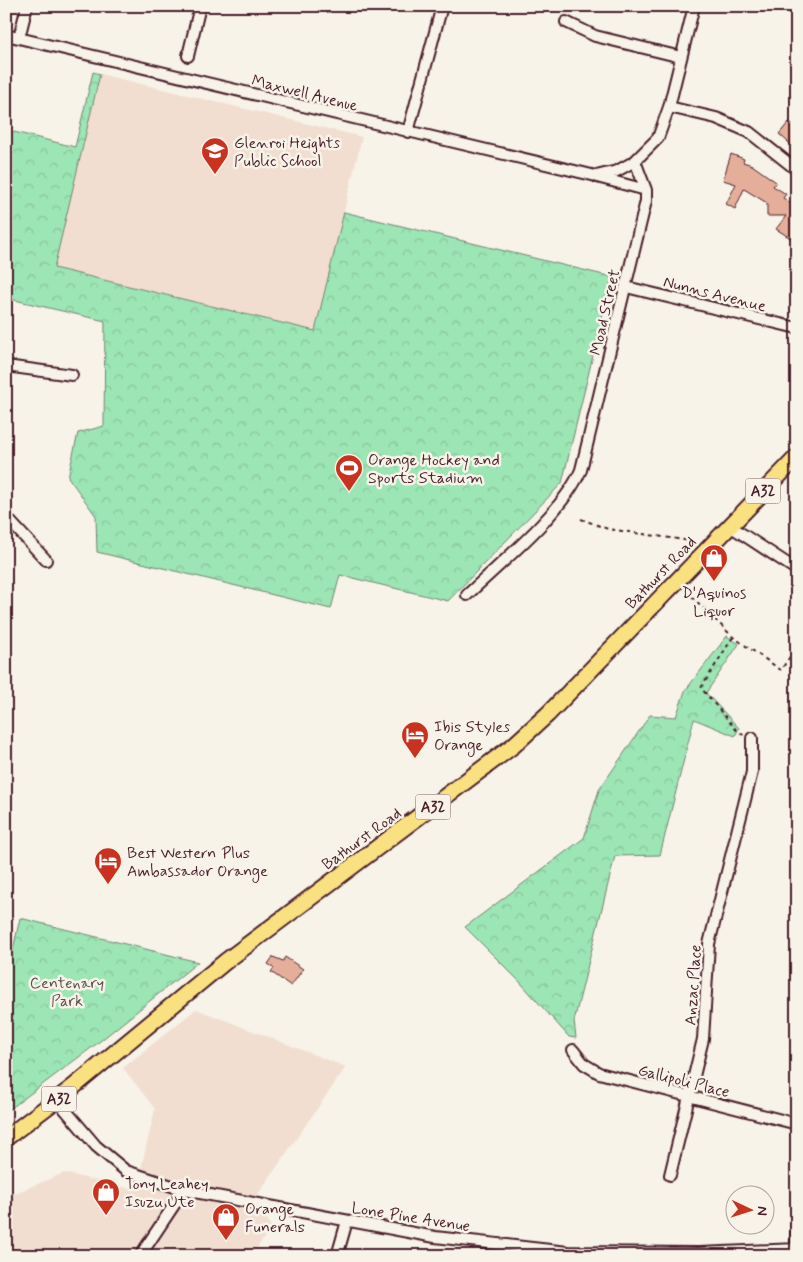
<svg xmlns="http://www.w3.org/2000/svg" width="803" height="1262" font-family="Mynerve,sans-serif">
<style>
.built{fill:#f1ded1}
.forest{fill:url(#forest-crowns);stroke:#738270}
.building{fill:#e4ae9a;stroke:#4a1f2b}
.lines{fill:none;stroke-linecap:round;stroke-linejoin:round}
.minor-casing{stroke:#4a1f2b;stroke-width:14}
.highway-casing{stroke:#4a1f2b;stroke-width:19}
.path{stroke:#4a1f2b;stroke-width:2;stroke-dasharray:4 4;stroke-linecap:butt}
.minor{stroke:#f7f3e8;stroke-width:10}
.highway{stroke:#f9e181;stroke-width:15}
.labels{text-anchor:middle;stroke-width:5;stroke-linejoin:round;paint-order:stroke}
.shield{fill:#f7f3e8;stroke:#7e5f64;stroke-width:1}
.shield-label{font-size:15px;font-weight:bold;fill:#4a1f2b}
.street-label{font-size:16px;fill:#4a1f2b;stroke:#f7f3e8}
.poi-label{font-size:16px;fill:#4a1f2b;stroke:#f7f3e8;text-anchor:start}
.park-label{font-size:16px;fill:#5e504d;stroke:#f7f3e8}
</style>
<defs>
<pattern id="forest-crowns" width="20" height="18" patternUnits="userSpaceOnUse" patternTransform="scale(1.25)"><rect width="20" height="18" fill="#9ce5b4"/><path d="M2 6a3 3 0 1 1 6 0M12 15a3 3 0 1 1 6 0" fill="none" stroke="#88c49b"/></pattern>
</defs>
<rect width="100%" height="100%" fill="#f7f3e8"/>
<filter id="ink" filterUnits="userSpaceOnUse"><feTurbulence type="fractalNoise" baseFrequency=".02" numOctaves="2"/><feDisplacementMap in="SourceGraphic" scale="10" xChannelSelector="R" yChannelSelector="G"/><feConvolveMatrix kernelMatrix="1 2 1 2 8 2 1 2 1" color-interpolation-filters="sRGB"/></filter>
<g filter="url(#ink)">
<path class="built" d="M100 74 362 137 315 331 54 268Z
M196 1009 346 1067 256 1197 271 1227 252 1256H6V1197L64 1173 136 1190 155 1109 123 1068Z"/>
<path class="forest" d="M93 72 100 74 54 268 315 331 344 212 612 277 562 483 448 601 340 575 331 609 97 552 96 516 68 477 78 433 104 426 105 321 6 298V130L75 147Z
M727 636 739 644 706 693 739 728 735 736 694 719 660 855 615 856 574 1021 576 1038 569 1037 520 982 465 927 584 838 599 790 650 715 676 717 685 691Z
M20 918 198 962 99 1042 6 1112V981Z"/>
<path class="building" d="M789 122 797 128V150L779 134Z
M731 154 744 159 743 162 752 165 776 182 773 186 786 194 783 198 793 205 797 200V232L792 239 776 229 786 216H767V203L744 189 735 209 726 204 736 184 723 180Z
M273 957 283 961 285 957 303 969 291 986 271 972 274 968 268 964Z"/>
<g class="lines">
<g class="minor-casing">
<path id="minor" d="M566 22 595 36 681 57
M6 35 596 176 617 171 635 161
M19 38 27 6
M188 56 200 6
M669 107 716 118 749 132 797 170
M408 132 442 6
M597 177 646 190
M626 287 797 328
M6 366 72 375
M6 517 46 560
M730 526 797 570
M467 595C502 562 563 512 581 470L646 201V190L635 161 658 138 669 107 694 6
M573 1050 584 1064 599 1073 797 1124
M57 1100 96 1146 126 1171 184 1190 435 1237 568 1252 699 1253 797 1249
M670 1175 703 1039 709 944 752 772V738
M796 1249 797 1223
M140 1256 184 1190
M337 1256 347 1221"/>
</g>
<g class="highway-casing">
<path id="highway" d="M6 1138 72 1088 226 961 514 745 548 714 797 457"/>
</g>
<path class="path" d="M581 519 608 529 698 542
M686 591 733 637 781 670 797 646
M733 637 701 688 739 733 744 735"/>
<use href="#minor" class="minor"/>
<use href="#highway" class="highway"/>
</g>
</g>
<defs>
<g id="school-pin" transform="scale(1.4375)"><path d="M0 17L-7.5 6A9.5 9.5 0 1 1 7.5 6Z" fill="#c8321e" stroke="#f7f3e8"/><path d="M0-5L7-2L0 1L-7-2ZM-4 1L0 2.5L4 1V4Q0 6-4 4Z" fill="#fff"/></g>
<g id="stadium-pin" transform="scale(1.4375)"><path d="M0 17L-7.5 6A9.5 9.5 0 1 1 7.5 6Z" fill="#c8321e" stroke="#f7f3e8"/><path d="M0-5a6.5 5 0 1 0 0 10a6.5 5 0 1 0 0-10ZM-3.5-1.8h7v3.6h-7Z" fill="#fff"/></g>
<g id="shop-pin" transform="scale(1.4375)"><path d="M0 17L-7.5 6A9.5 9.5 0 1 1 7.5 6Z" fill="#c8321e" stroke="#f7f3e8"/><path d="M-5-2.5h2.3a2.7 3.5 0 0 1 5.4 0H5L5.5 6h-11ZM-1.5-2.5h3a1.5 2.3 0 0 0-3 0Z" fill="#fff"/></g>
<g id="hotel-pin" transform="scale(1.4375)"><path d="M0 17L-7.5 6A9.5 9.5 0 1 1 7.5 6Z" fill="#c8321e" stroke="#f7f3e8"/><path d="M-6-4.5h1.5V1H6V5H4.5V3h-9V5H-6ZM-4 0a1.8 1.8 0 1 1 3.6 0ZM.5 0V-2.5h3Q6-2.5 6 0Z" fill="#fff"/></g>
</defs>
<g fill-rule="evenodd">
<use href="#school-pin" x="215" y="151"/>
<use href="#stadium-pin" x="349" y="468"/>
<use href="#shop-pin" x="714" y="558"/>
<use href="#hotel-pin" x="415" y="735"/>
<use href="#hotel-pin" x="108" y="861"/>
<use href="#shop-pin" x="106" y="1192"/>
<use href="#shop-pin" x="226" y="1217"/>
</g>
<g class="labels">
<g class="shield">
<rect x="745.5" y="478.5" width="35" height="25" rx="4"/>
<rect x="415.5" y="794.5" width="35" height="25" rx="4"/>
<rect x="41.5" y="1086.5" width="35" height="25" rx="4"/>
</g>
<g class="shield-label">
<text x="763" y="496">A32</text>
<text x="433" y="812">A32</text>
<text x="59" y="1104">A32</text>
</g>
<g class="street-label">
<text transform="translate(305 92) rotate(14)" y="6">Maxwell Avenue</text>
<text transform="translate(715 293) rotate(14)" y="6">Nunns Avenue</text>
<text transform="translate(604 312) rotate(-77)" y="6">Moad Street</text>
<text transform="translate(660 572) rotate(-46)" y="6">Bathurst Road</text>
<text transform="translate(361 838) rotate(-36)" y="6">Bathurst Road</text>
<text transform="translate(692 985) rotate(-86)" y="6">Anzac Place</text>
<text transform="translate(684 1080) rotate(14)" y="6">Gallipoli Place</text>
<text transform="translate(411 1216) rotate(9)" y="6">Lone Pine Avenue</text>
</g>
<g class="poi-label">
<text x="234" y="148">Glenroi Heights<tspan x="234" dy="18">Public School</tspan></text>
<text x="368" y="465">Orange Hockey and<tspan x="368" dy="18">Sports Stadium</tspan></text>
<text x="714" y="598" text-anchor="middle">D'Aquinos<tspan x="714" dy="18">Liquor</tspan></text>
<text x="434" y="732">Ibis Styles<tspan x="434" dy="18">Orange</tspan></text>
<text x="127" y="858">Best Western Plus<tspan x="127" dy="18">Ambassador Orange</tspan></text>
<text x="125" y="1189">Tony Leahey<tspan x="125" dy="18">Isuzu Ute</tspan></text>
<text x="245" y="1214">Orange<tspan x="245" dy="18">Funerals</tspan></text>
</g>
<g class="park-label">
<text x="67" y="988">Centenary<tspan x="67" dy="18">Park</tspan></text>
</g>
</g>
<rect width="803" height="1262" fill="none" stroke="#f7f3e8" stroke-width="25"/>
<rect x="12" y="12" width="778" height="1237" fill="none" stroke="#4a1f2b" stroke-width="2" filter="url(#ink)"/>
<g transform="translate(750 1210) rotate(94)"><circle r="24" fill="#f7f3e8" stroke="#b29e9c"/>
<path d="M0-4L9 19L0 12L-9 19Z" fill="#c8321e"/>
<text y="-8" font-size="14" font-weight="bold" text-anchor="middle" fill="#4a1f2b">N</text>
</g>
</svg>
